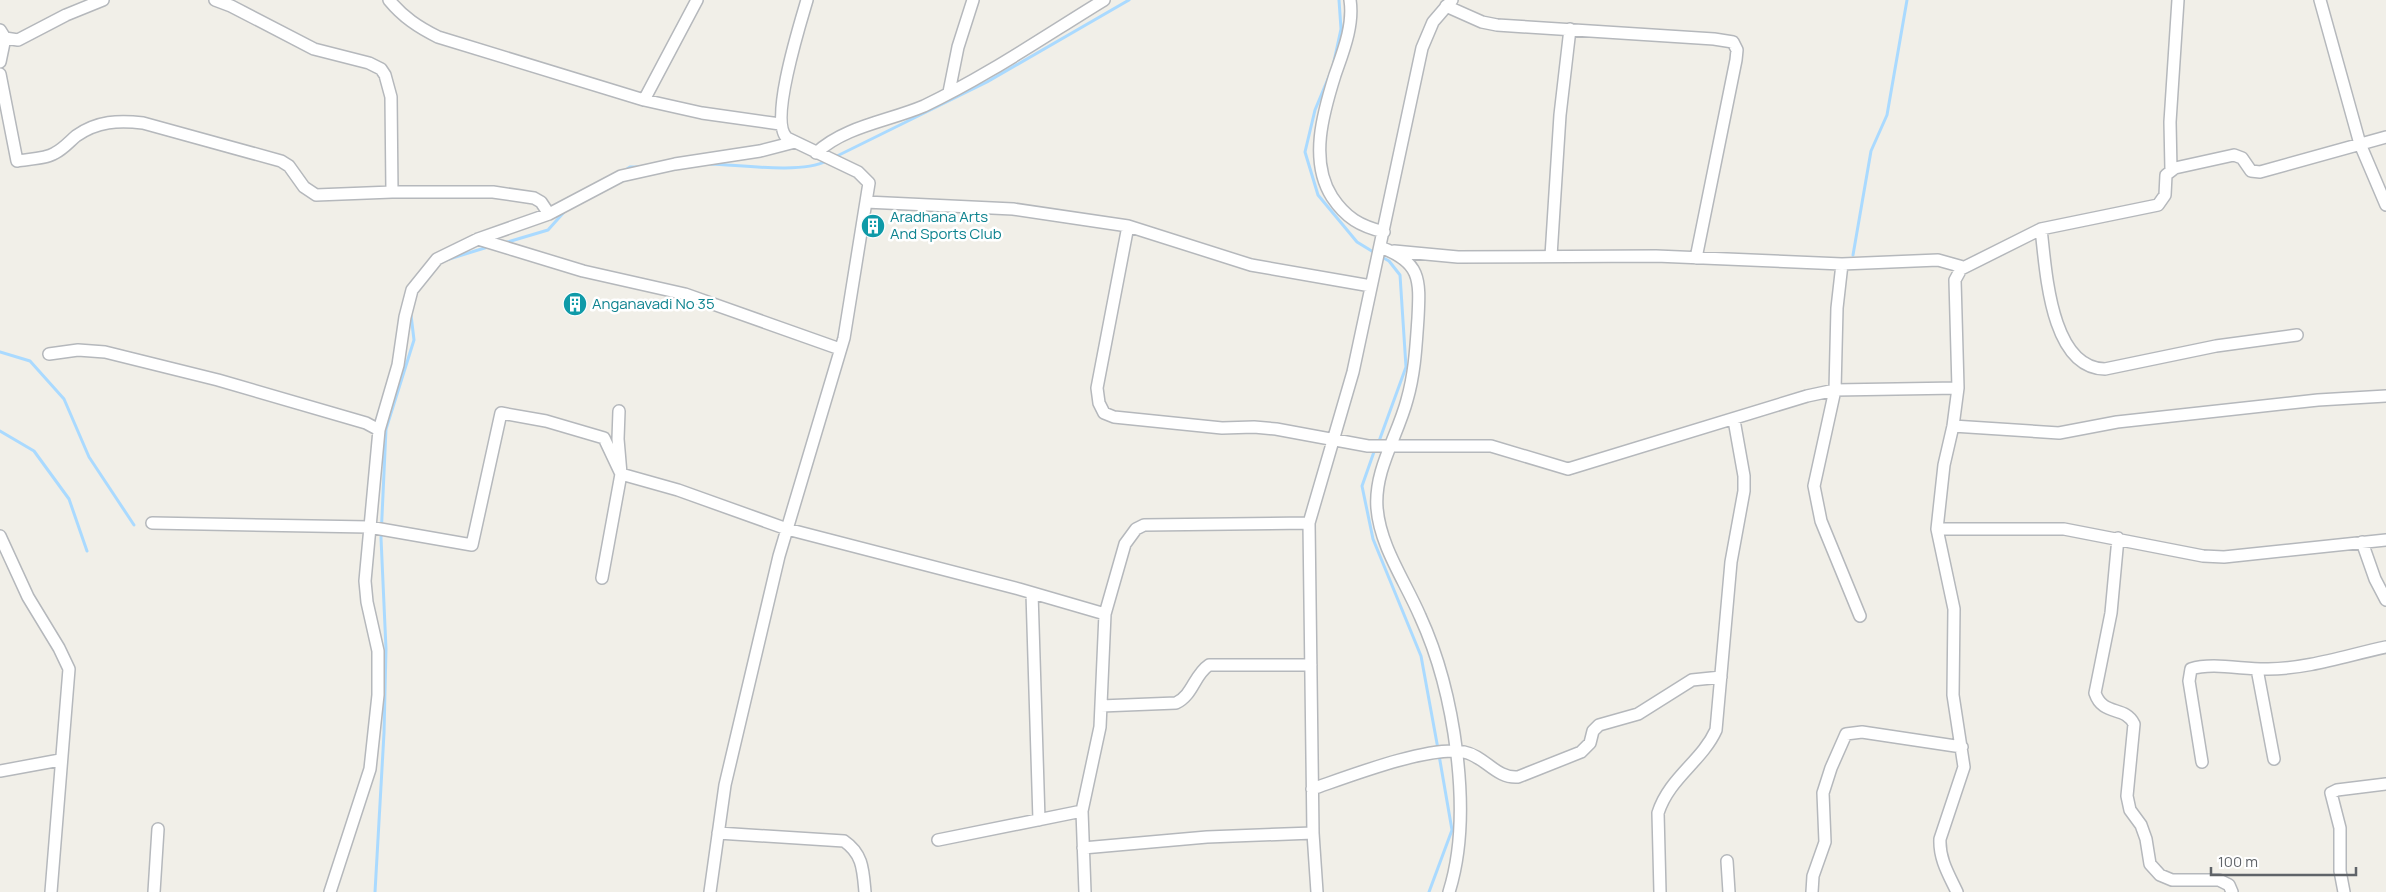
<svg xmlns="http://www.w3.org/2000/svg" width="2386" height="892" font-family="Manrope,sans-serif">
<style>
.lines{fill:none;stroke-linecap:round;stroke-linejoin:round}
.stream{stroke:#aadaff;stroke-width:3}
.minor-casing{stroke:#b5b8bc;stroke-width:14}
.minor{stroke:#fff;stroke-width:11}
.labels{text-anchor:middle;stroke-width:5;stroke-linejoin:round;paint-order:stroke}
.culture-label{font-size:15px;fill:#0d838f;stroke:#fff;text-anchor:start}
</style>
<rect width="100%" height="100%" fill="#f1efe8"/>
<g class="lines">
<path class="stream" d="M1333 66 1341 29 1339 0
M1330 74 1315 110 1305 152 1318 195 1357 242 1375 253
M835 157 987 82 1129 0
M710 164C741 165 800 174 827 161
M624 171 630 167H639
M504 243 548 230 565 211
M1853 255 1871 151 1887 115 1907 0
M446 260 491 246
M0 352 30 361 64 399 89 457 134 525
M0 431 34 451 69 499 87 551
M1378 444 1406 367 1400 275 1389 261 1380 256
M1375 449 1362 486 1373 539 1421 656 1438 749
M375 892 384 733 386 649 381 538 386 429 414 340 411 315
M1429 892 1452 830 1439 755"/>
<g class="minor-casing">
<path id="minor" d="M215 0 231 6 314 49 369 63 381 69 385 75 391 97 392 192
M389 0C403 17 418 27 438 37L644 100 702 113 780 124
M1350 0C1354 25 1343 52 1335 75 1323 113 1309 161 1332 197 1346 218 1360 226 1384 232
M2320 0 2360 144 2386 205
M1446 6 1482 22 1497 25 1714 39 1733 42 1737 50 1736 60 1696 258
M0 30 5 38 18 40 66 15 103 0
M0 62 5 38
M0 74 17 161C28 159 46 159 55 153 63 149 69 142 76 136 97 121 119 120 143 123L281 161 289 166 304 187 316 195 392 192H493L534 198 541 202 549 214
M949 92 958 47 973 0
M644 100 697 0
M816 153C845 126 889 121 924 106 987 76 1045 36 1104 0
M2171 170 2170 122 2178 0
M866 202 1013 209 1128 226 1251 265 1371 286
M1128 226 1097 388 1099 403 1104 413 1114 417 1222 428 1254 427 1276 429 1368 446H1491L1568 469 1807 396 1835 390 1958 388
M2041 229C2046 270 2050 368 2105 369L2216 346 2297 335
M478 239 583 271 685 294 840 349
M1380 247C1421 262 1420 279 1418 318 1416 346 1415 372 1407 400 1398 435 1374 470 1377 508 1380 546 1405 581 1420 616 1454 690 1474 813 1449 892
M1394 251 1458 257 1656 256 1842 264 1938 260 1963 267
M1551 256 1560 115 1570 29
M1842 264 1837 308 1835 390 1814 486 1821 521 1860 616
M49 354 78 350 105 352 218 380 366 423 379 430 365 581 367 602 378 651V695L370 769 330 892
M1953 426 2059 433 2117 422 2318 400 2386 396
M379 430 398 365 405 317 412 290 437 259 478 239 549 214 621 176 675 164 760 151 795 142
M152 523 369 527 472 545 501 413 546 421 604 438 621 474 678 490 787 529 1019 589 1105 614
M1937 529 1944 465 1953 426 1958 388 1955 280 1961 269 2041 229 2158 205 2165 195 2166 175 2175 168 2234 155 2242 158 2251 171 2260 172 2386 137
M0 536 28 597 59 648 69 669 51 892
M2118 538 2111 613 2095 693C2103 717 2125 705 2134 724L2127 796 2130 810 2141 825 2146 839 2150 864 2160 875 2172 880H2219L2229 885 2232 892
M2362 542 2375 579 2386 600
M602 578 621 474 618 439 619 411
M1032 593 1039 820
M2257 669 2274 759
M1101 706 1176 703C1193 695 1194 675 1209 665H1311
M2202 762 2189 681 2191 669C2212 662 2246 670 2268 669 2307 669 2348 655 2386 647
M0 771 60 760
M1312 789C1347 777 1429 745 1464 752 1485 756 1496 779 1518 777L1581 752 1590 743 1593 731 1599 725 1638 714 1692 680 1721 677
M718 833 844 841C863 854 863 870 865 892
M938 840 1082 811
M1083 848 1207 837 1313 833
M1727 861 1729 892
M154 892 158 829
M710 892 725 785 779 556 844 338 869 183 858 172 787 138C769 122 800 24 807 0
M1085 892 1082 811 1100 727 1105 614 1125 544 1136 529 1144 525 1309 523
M1317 892 1313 833 1309 523 1353 372 1422 48 1433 22 1452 0
M1660 892 1658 813C1669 778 1702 761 1716 730L1731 562 1744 491V476L1734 420
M1812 892 1813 876 1825 842 1823 793 1831 768 1846 734 1862 732 1962 747
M1957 892C1949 875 1939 859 1940 839L1964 767 1953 695 1954 609 1937 529H2064L2203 556 2224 557 2386 540
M2344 892 2340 871V828L2331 793 2337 790 2386 784"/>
</g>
<use href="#minor" class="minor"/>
</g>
<defs>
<g id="building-disc" transform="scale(1.25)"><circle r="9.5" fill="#0f9aa8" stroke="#fff"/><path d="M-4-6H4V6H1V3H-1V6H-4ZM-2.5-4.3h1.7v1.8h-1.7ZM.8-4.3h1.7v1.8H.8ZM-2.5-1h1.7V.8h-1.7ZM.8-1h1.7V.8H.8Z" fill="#fff"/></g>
</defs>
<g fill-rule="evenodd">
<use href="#building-disc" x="873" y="226"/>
<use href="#building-disc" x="575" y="304"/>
</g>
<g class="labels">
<g class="culture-label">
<text x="890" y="222">Aradhana Arts<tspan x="890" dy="17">And Sports Club</tspan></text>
<text x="592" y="309">Anganavadi No 35</text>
</g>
</g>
<path d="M2211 867v8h145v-8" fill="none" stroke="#5f6368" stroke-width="2.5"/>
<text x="2218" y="867" font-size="15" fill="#5f6368" stroke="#ffffff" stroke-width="4" paint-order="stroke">100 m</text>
</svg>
